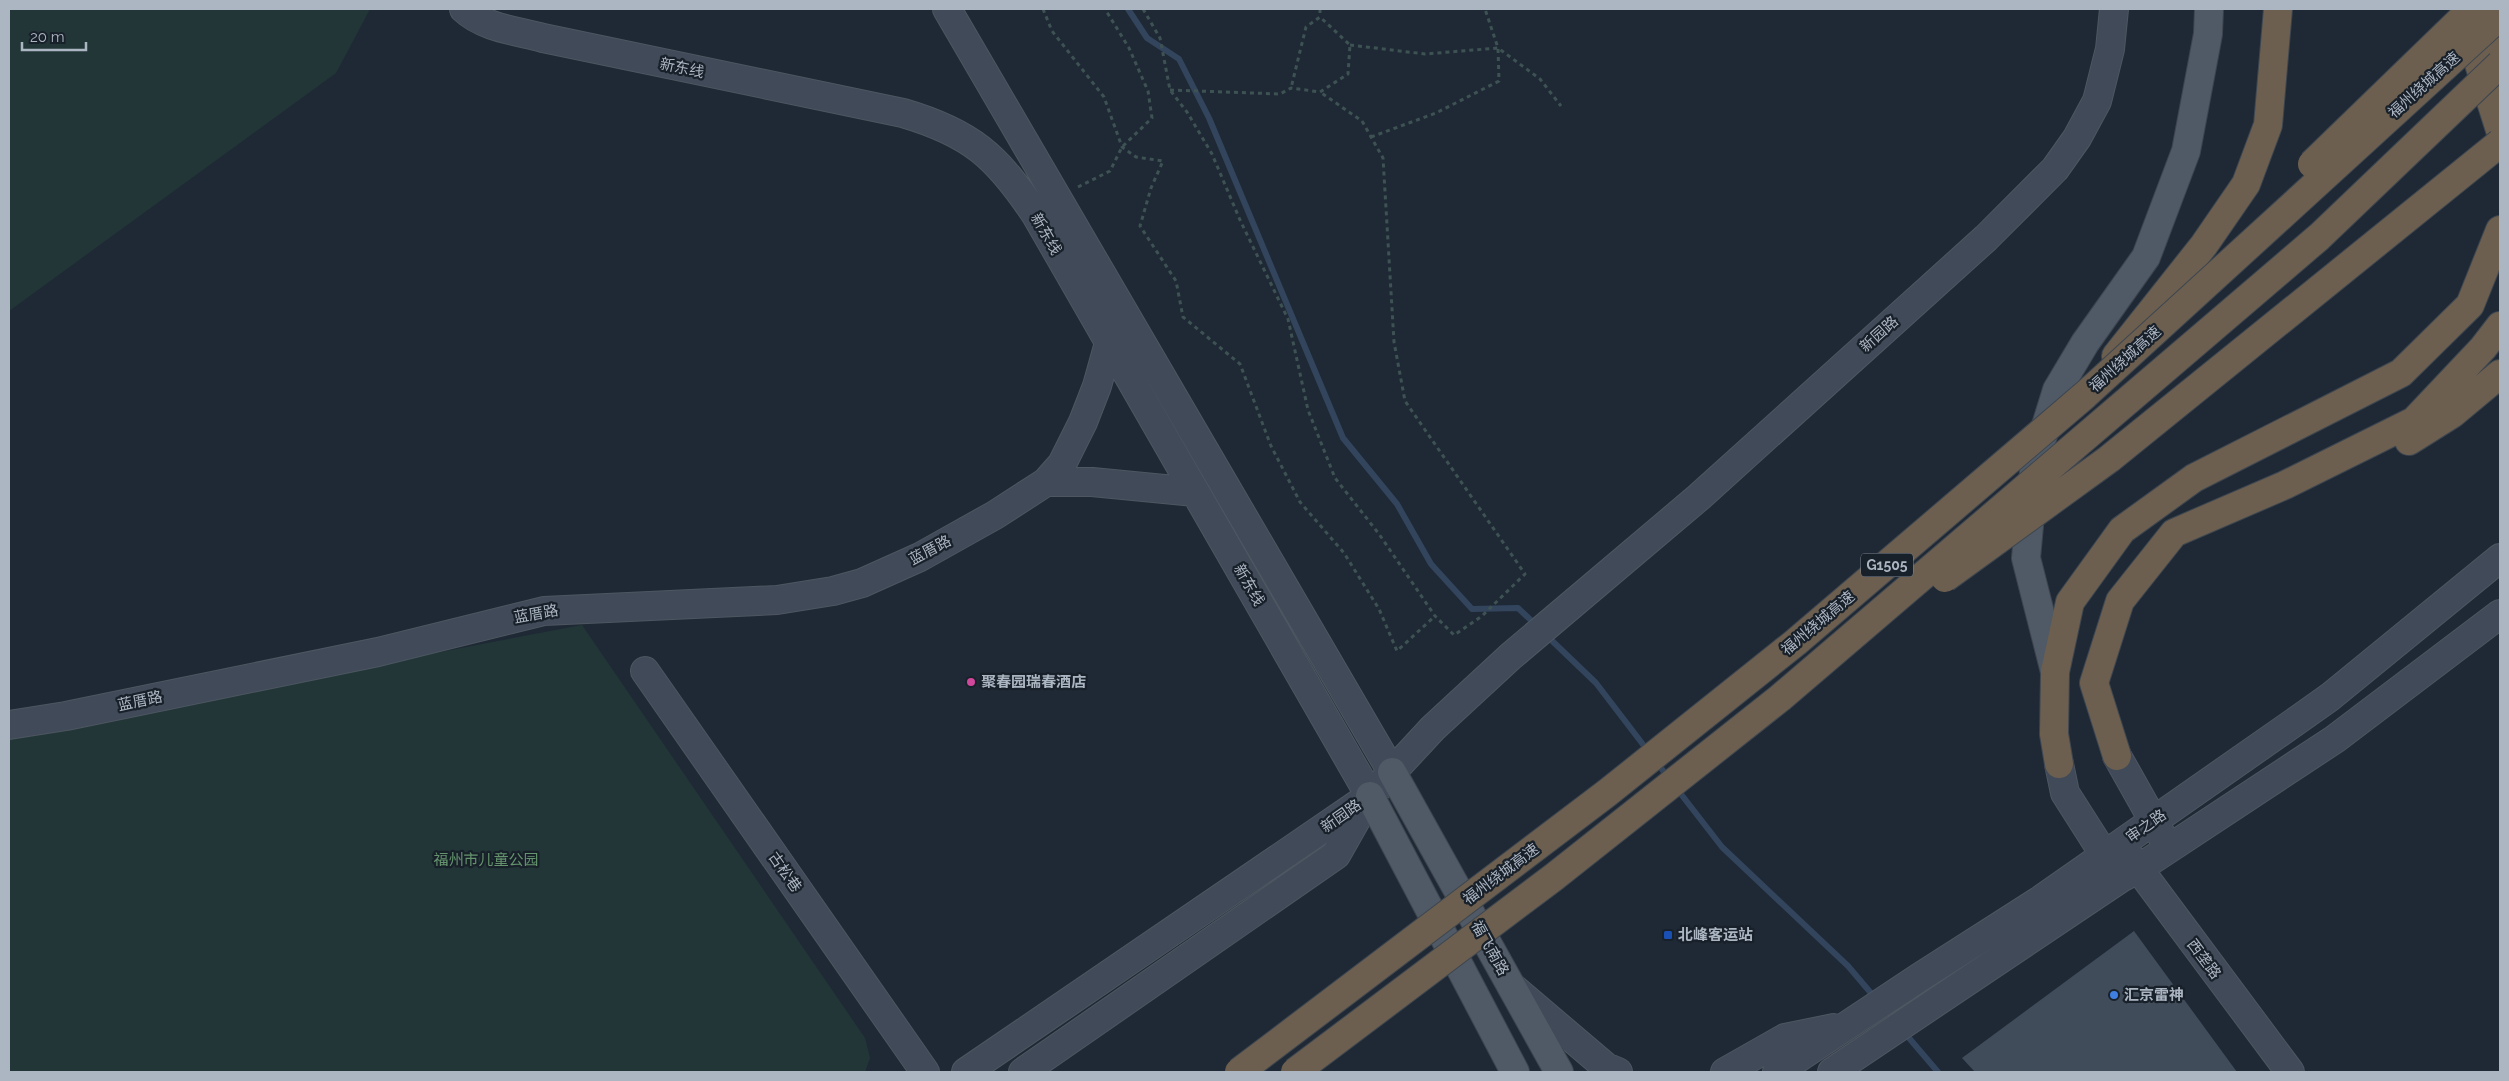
<svg xmlns="http://www.w3.org/2000/svg" width="2509" height="1081" font-family="Raleway,'Noto Sans SC',sans-serif">
<style>
.green{fill:#223637}
.lines{fill:none;stroke-linecap:round;stroke-linejoin:round}
.stream{stroke:#32455d;stroke-width:6}
.building{fill:#404c5a}
.secondary-casing{stroke:#4d5661;stroke-width:30}
.primary-casing{stroke:#3c444f;stroke-width:30}
.highway-casing{stroke:#3d4650;stroke-width:30}
.path{stroke:#3e5254;stroke-width:3;stroke-dasharray:4 4;stroke-linecap:butt}
.secondary{stroke:#404a59;stroke-width:28}
.primary{stroke:#505a66;stroke-width:28}
.highway{stroke:#6c5f4f;stroke-width:28}
.highway-bridge-casing{stroke:#3d4650;stroke-width:30;stroke-linecap:butt}
.highway-bridge{stroke:#6c5f4f;stroke-width:28}
.hotel-dot{fill:#d1479c;stroke:#18202a;stroke-width:2}
.transit-dot{fill:#1a4fb4;stroke:#18202a;stroke-width:2}
.shop-dot{fill:#3f7fe0;stroke:#18202a;stroke-width:2}
.labels{text-anchor:middle;stroke-width:4.5;stroke-linejoin:round;paint-order:stroke}
.shield{fill:#18202a;stroke:#808995;stroke-width:1}
.shield-label{font-size:14px;font-weight:bold;fill:#acb6c3}
.street-label{font-size:15px;fill:#acb6c3;stroke:#18202a}
.poi-label{font-size:15px;font-weight:bold;fill:#acb6c3;stroke:#18202a;text-anchor:start}
.park-label{font-size:15px;fill:#64936d;stroke:#18202a}
</style>
<rect width="100%" height="100%" fill="#1f2935"/>
<path class="green" d="M9 9H370L336 73 9 311Z
M582 625 865 1038 870 1058 865 1072H9V734Z"/>
<g class="lines">
<path class="stream" d="M1128 9 1147 38 1179 59 1209 118 1343 438 1397 504 1431 564 1472 609 1518 608 1537 626
M1546 635 1596 683 1648 751
M1656 761 1669 779
M1677 789 1722 847 1848 966 1876 999
M1903 1031 1938 1072"/>
</g>
<path class="building" d="M2134 931 2237 1072H1975L1962 1058Z"/>
<g class="lines">
<g class="secondary-casing">
<path id="secondary" d="M464 9C484 28 518 31 543 38L903 113C971 133 997 156 1036 215L1370 796
M947 9 1392 772
M1046 482H1092L1195 492
M645 671 925 1072
M9 725 66 716 378 652 544 611 777 600 833 591 862 583 920 557 995 515 1046 482 1062 464 1083 422 1097 386 1109 343
M2117 756 2162 836
M2059 764 2065 793 2114 870
M2127 853 2290 1072
M1512 987 1606 1067 1618 1072
M966 1072 1370 796 1433 728 1511 656 1699 497 1986 238 2055 169 2077 138 2097 101 2110 49 2114 9
M1023 1072 1336 855 1366 802
M1725 1072 1785 1038 1834 1028
M1777 1072 1920 977 2039 901 2299 719 2330 697 2500 558
M1832 1072 2121 878 2138 869 2335 739 2500 614"/>
</g>
<g class="primary-casing">
<path id="primary" d="M2055 672 2026 558 2035 461 2057 390 2085 343 2146 257 2186 151 2208 34 2209 9
M1392 772 1559 1072
M1370 796 1515 1072"/>
</g>
<g class="highway-casing">
<path id="highway" d="M2488 9 2500 50
M2465 20 2500 130
M2116 356 2204 245 2246 184 2268 125 2278 9
M2409 441 2452 414 2500 374
M2117 756 2094 683 2120 601 2174 533 2285 485 2414 421 2483 348 2500 326
M2059 764 2054 734 2055 672 2070 602 2122 530 2194 478 2401 373 2470 305 2500 230"/>
</g>
<path class="path" d="M1043 9 1052 31 1104 97 1122 147 1136 157 1163 161 1151 188 1140 226 1176 281 1183 317 1240 364 1271 446 1300 502 1344 553 1379 609 1397 651 1435 616
M1143 9 1160 38 1170 90 1187 112 1212 154 1240 220 1288 319 1308 410 1335 478 1379 534 1435 616 1454 635 1482 616 1525 574 1405 401 1394 342 1383 158 1362 121 1320 92
M1320 9V17
M1350 45 1425 54 1498 48 1540 79 1561 106
M1170 90 1280 94 1291 88 1320 92 1348 74 1350 45 1320 17 1306 27 1291 88
M1371 137 1436 113 1499 81 1498 48 1485 9
M1078 187 1110 171 1122 147 1152 118 1148 91 1129 48 1105 9"/>
<use href="#secondary" class="secondary"/>
<use href="#primary" class="primary"/>
<use href="#highway" class="highway"/>
<g class="highway-bridge-casing">
<path id="highway-bridge" d="M2312 164 2472 9
M1945 578 2109 459 2500 143
M1239 1072 1607 793 1796 642 2085 395 2500 16
M1295 1072 1554 877 1780 698 2319 237 2500 64"/>
</g>
<use href="#highway-bridge" class="highway-bridge"/>
</g>
<circle class="hotel-dot" cx="971" cy="682" r="5"/>
<rect class="transit-dot" x="1663" y="930" width="10" height="10" rx="2.5"/>
<circle class="shop-dot" cx="2114" cy="995" r="5"/>
<g class="labels">
<rect class="shield" x="1861" y="553.5" width="52" height="23" rx="4"/>
<g class="shield-label">
<text x="1887" y="570">G1505</text>
</g>
<g class="street-label">
<text transform="translate(682 68) rotate(12)" y="5">新东线</text>
<text transform="translate(2424 85) rotate(-42)" y="5">福州绕城高速</text>
<text transform="translate(1046 234) rotate(60)" y="5">新东线</text>
<text transform="translate(1879 334) rotate(-42)" y="5">新园路</text>
<text transform="translate(2125 359) rotate(-42)" y="5">福州绕城高速</text>
<text transform="translate(930 550) rotate(-28)" y="5">蓝厝路</text>
<text transform="translate(1249 585) rotate(60)" y="5">新东线</text>
<text transform="translate(536 614) rotate(-10)" y="5">蓝厝路</text>
<text transform="translate(1818 623) rotate(-40)" y="5">福州绕城高速</text>
<text transform="translate(140 701) rotate(-12)" y="5">蓝厝路</text>
<text transform="translate(1341 816) rotate(-35)" y="5">新园路</text>
<text transform="translate(2146 826) rotate(-35)" y="5">审之路</text>
<text transform="translate(785 872) rotate(55)" y="5">古松巷</text>
<text transform="translate(1501 874) rotate(-37)" y="5">福州绕城高速</text>
<text transform="translate(1490 948) rotate(61)" y="5">福飞南路</text>
<text transform="translate(2204 959) rotate(53)" y="5">西垄路</text>
</g>
<g class="poi-label">
<text x="981" y="687">聚春园瑞春酒店</text>
<text x="1678" y="940">北峰客运站</text>
<text x="2124" y="1000">汇京雷神</text>
</g>
<g class="park-label">
<text x="486" y="865">福州市儿童公园</text>
</g>
</g>
<rect width="2509" height="1081" fill="none" stroke="#acb6c3" stroke-width="20"/>
<path d="M22 42v8h64v-8" fill="none" stroke="#acb6c3" stroke-width="2.5"/>
<text x="30" y="42" font-size="15" fill="#acb6c3" stroke="#18202a" stroke-width="4" paint-order="stroke">20 m</text>
</svg>
